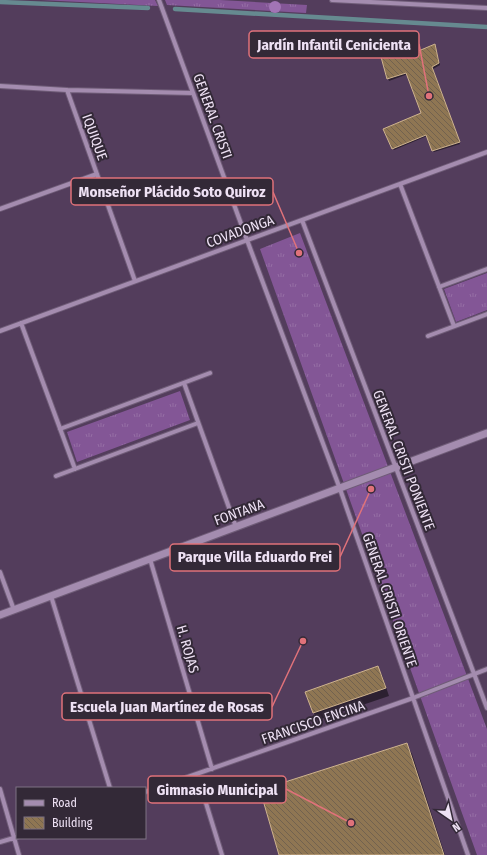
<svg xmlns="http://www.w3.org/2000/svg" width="487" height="855" font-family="'Fira Sans Condensed',sans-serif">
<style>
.grass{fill:url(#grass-tufts)}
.shadow{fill:#0007}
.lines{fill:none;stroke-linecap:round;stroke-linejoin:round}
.stream{stroke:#668a90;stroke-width:4.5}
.building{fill:url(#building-back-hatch);stroke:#ceb38f}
.minor-casing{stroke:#6f5c77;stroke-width:6}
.tertiary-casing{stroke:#6f5c77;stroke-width:9}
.minor{stroke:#a48caf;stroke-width:4}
.tertiary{stroke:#a48caf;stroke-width:7}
.tree{fill:#a274b5}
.labels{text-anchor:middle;stroke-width:4;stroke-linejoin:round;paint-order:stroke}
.street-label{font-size:14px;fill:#eee1f4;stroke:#332937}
.leader{fill:none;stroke:#e0727a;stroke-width:1.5}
.callout-dot{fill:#e0727a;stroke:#332937;stroke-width:1.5}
.callout{fill:#332937;stroke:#e0727a;stroke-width:1.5}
.callout-label{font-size:15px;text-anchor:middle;font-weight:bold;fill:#eee1f4}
</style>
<defs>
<pattern id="grass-tufts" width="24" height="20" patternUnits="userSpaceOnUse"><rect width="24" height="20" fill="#835696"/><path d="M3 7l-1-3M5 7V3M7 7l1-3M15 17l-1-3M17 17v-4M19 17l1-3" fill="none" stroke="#956ea5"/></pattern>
<pattern id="building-back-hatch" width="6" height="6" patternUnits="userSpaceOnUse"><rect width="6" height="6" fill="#8f7653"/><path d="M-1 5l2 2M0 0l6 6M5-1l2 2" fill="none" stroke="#72624f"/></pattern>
</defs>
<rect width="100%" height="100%" fill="#533d5c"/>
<path class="grass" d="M41 0H155L158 6Z
M165 0H220L307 5 306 13 167 5Z
M300 233 487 729V855H477L260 249Z
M487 273V310L456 322 444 289Z
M180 391 190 420 77 462 67 432Z"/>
<path class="shadow" d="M435 45 440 65 433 69 460 144 434 152 427 136 394 150 393 148 422 114 408 74 389 81 379 47 409 56Z
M377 668 382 675 389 696 318 720 314 713 307 692Z
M406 744 412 754 445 855H280Z"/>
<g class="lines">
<path class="stream" d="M0 2 148 8
M175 9 487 27"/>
</g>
<path class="building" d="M403 36 409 55 435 44 439 63 432 67 460 142 432 151 426 135 392 149 383 129 421 113 406 73 387 79 378 46Z
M378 666 386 688 313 713 305 692Z
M407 743 444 855H279L260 790Z"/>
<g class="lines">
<g class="minor-casing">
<path id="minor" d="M159 0 247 240 340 489 468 855
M332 0 487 8
M0 86 67 90 192 93
M67 90 135 281
M400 184 454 326
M0 209 97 174
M302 220 487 708
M439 287 487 269
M21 323 75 469
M0 331 487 152
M428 336 487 314
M184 383 236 527
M60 429 210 373
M56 476 198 423
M150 559 212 769
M0 572 14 610
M51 596 110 788
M197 774 222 855
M0 789 19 855
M145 792 413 698 487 669
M0 842 17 837"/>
</g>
<g class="tertiary-casing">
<path id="tertiary" d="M0 615 487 433"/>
</g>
<use href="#minor" class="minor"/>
<use href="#tertiary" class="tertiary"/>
</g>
<circle class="tree" cx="275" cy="7" r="6"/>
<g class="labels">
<g class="street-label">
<text transform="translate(213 116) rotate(70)" y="5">GENERAL CRISTI</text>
<text transform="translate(95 137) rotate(70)" y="5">IQUIQUE</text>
<text transform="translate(240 231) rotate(-20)" y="5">COVADONGA</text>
<text transform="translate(404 460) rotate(69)" y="5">GENERAL CRISTI PONIENTE</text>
<text transform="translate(239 512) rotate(-20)" y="5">FONTANA</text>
<text transform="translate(390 600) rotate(71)" y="5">GENERAL CRISTI ORIENTE</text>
<text transform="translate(188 649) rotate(74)" y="5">H. ROJAS</text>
<text transform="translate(313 722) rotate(-19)" y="5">FRANCISCO ENCINA</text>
</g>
</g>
<path class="leader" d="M429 96L419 44M299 253L273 192M371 489L340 557M303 641L272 707M351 823L286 789"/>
<g class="callout-dot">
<circle cx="429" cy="96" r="4"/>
<circle cx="299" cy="253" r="4"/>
<circle cx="371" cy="489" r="4"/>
<circle cx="303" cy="641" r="4"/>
<circle cx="351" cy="823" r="4"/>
</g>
<g class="callout">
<rect x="249" y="31" width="170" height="27" rx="4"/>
<rect x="71" y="178" width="202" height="27" rx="4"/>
<rect x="170" y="544" width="170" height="27" rx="4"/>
<rect x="62" y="693" width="210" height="27" rx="4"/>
<rect x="148" y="776" width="138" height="27" rx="4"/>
</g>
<g class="callout-label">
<text x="334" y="50">Jardín Infantil Cenicienta</text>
<text x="172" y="197">Monseñor Plácido Soto Quiroz</text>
<text x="255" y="562">Parque Villa Eduardo Frei</text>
<text x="167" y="712">Escuela Juan Martínez de Rosas</text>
<text x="217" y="795">Gimnasio Municipal</text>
</g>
<rect x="16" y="787" width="130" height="52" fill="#332937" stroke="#7e7383"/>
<rect x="24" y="800" width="20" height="6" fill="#a48caf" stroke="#7e7383"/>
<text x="52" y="807" font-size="12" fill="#eee1f4">Road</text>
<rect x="24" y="817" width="20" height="12" fill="url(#building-back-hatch)" stroke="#7e7383"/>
<text x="52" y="827" font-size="12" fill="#eee1f4">Building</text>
<g transform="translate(451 819) rotate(146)" stroke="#332937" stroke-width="3" paint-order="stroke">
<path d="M0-3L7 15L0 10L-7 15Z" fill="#eee1f4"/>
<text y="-6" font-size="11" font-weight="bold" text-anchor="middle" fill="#eee1f4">N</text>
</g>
</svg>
